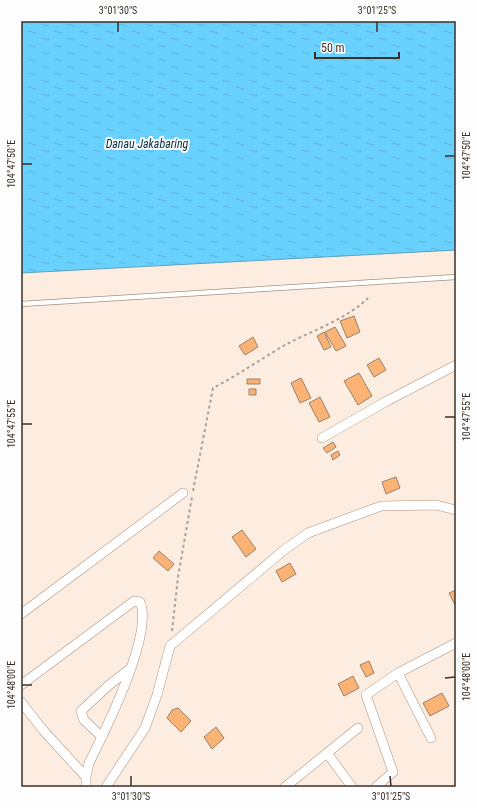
<svg xmlns="http://www.w3.org/2000/svg" width="477" height="808" font-family="'Roboto Condensed',sans-serif">
<style>
.water{fill:url(#water-ripples);stroke:#5ba1be}
.building{fill:#fab374;stroke:#99816d}
.lines{fill:none;stroke-linecap:round;stroke-linejoin:round}
.service-casing{stroke:#aa927e;stroke-width:6}
.minor-casing{stroke:#aa927e;stroke-width:10}
.path{stroke:#ad9f94;stroke-width:2;stroke-dasharray:3 3;stroke-linecap:butt}
.service{stroke:#fff;stroke-width:4.5}
.minor{stroke:#fff;stroke-width:9}
.ticks{fill:none;stroke:#3a3028;stroke-width:1.5}
.labels{text-anchor:middle;stroke-width:4;stroke-linejoin:round;paint-order:stroke}
.water-label{font-size:12px;font-style:italic;fill:#002f40;stroke:#fdfdfd}
.neatline{fill:none;stroke:#3a3028;stroke-width:1.5}
.ticks-label{font-size:10px;text-anchor:middle;fill:#3a3028}
</style>
<defs>
<pattern id="water-ripples" width="26" height="14" patternUnits="userSpaceOnUse"><rect width="26" height="14" fill="#69d1fe"/><path d="M2 4q2-2 4 0t4 0M15 11q2-2 4 0t4 0" fill="none" stroke="#5cb4da"/></pattern>
</defs>
<rect width="100%" height="100%" fill="#fdede0"/>
<path class="water" d="M21 21H456V250L21 273Z"/>
<path class="building" d="M354 316 360 332 347 338 340 321Z
M335 327 346 346 336 351 325 332Z
M324 332 331 347 324 350 317 336Z
M253 337 258 347 245 355 239 346Z
M379 358 386 370 374 377 367 365Z
M359 373 372 396 358 405 344 381Z
M301 378 311 398 300 403 291 383Z
M247 379H260V384H247Z
M249 389H256V395H249Z
M320 397 330 417 319 422 309 403Z
M333 442 336 447 327 453 323 448Z
M338 451 340 455 333 460 331 455Z
M396 477 400 488 386 494 382 482Z
M242 530 256 549 246 557 232 537Z
M159 551 174 564 168 571 153 558Z
M290 563 296 574 282 582 276 571Z
M456 590V607L449 593Z
M369 661 374 673 366 677 360 665Z
M353 676 359 688 344 696 338 684Z
M442 693 449 706 430 716 423 703Z
M178 708 191 721 181 732 167 718 172 710Z
M216 727 224 738 212 749 204 737Z"/>
<g class="lines">
<g class="service-casing">
<path id="service" d="M21 304 456 277"/>
</g>
<g class="minor-casing">
<path id="minor" d="M322 438 385 402 456 365
M21 614 183 493
M398 673 431 738
M21 685 134 601 140 602C154 634 105 731 89 763L86 777V787
M21 702 43 730 86 777
M102 737 84 720 81 711 109 685 131 668
M327 753 352 787
M106 787 145 728 157 695 170 646 284 550 308 533 381 506 436 505 456 510
M285 787 358 728
M376 787 393 772 366 695 398 673 456 643"/>
</g>
<path class="path" d="M193 491 213 388C238 375 261 359 285 345 311 331 347 319 368 298
M172 631 178 577 192 497"/>
<use href="#service" class="service"/>
<use href="#minor" class="minor"/>
</g>
<path class="ticks" d="M118 22V32M377 22V32M445 156H455M22 164H32M445 417H455M22 424H32M445 678 455 677M22 685H32M131 776V786M390 776 391 786"/>
<g class="labels">
<g class="water-label">
<text x="147" y="148">Danau Jakabaring</text>
</g>
</g>
<rect width="477" height="808" fill="none" stroke="#fdfdfd" stroke-width="44"/>
<path d="M315 52v6h84v-6" fill="none" stroke="#3a3028" stroke-width="2"/>
<text x="321" y="52" font-size="12" fill="#3a3028" stroke="#fdfdfd" stroke-width="3" paint-order="stroke">50 m</text>
<rect x="22" y="22" width="433" height="764" class="neatline"/>
<g class="ticks-label">
<text x="118" y="14">3°01'30"S</text>
<text x="377" y="14">3°01'25"S</text>
<text transform="translate(466 156) rotate(-90)" y="4">104°47'50"E</text>
<text transform="translate(11 164) rotate(-90)" y="4">104°47'50"E</text>
<text transform="translate(466 417) rotate(-90)" y="4">104°47'55"E</text>
<text transform="translate(11 424) rotate(-90)" y="4">104°47'55"E</text>
<text transform="translate(466 677) rotate(-90)" y="4">104°48'00"E</text>
<text transform="translate(11 685) rotate(-90)" y="4">104°48'00"E</text>
<text x="131" y="800">3°01'30"S</text>
<text x="391" y="800">3°01'25"S</text>
</g>
</svg>
